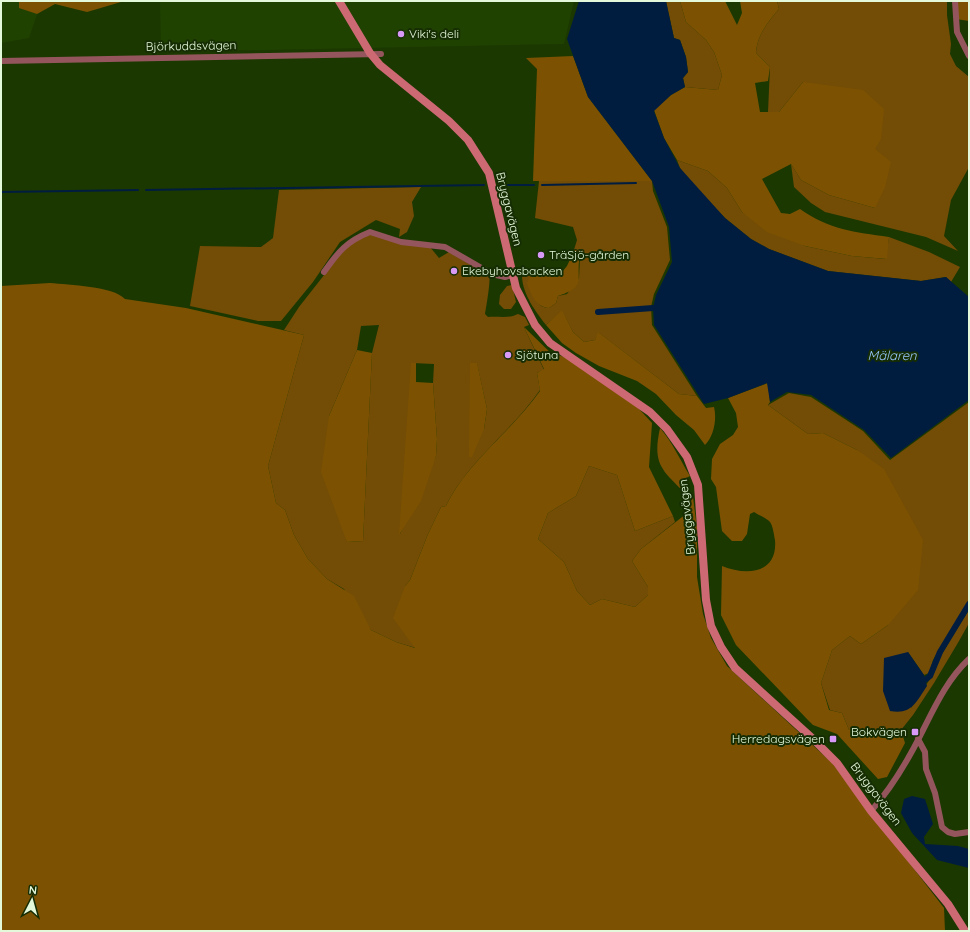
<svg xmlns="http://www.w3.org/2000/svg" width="970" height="932" font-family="Quicksand,sans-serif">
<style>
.built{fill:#204201}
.green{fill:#734c06;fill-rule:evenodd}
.forest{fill:#7c5202}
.water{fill:#001d40}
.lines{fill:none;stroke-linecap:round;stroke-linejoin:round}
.stream{stroke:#001d40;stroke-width:2}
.canal{stroke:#001d40;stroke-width:6}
.street{stroke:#94565c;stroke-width:6}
.secondary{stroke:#cc6973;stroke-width:8}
.poi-dot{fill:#d99af7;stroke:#162d04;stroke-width:1.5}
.labels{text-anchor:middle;stroke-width:4;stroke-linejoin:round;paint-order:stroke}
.poi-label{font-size:12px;fill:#e4f8da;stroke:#162d04;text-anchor:start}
.street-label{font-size:12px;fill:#e4f8da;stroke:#162d04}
.water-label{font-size:13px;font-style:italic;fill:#99c6fe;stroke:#162d04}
</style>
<rect width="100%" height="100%" fill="#1b3801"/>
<path class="built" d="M1 1H19L20 8 37 14 29 38 1 43Z
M160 1H574L564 44 161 52Z"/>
<path class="green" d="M666 1H680L686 22 706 40 714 52 722 75 718 90 685 87 683 78 688 72 686 57 680 40 674 38Z
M777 1H947V15L951 44 950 54 956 66 969 77V167L951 200 944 236 958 251 926 237 825 212 811 203 794 187 791 164 801 180 829 195 875 208V149L803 82 779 112H768L770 67 756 53C757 35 768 22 779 9Z
M677 160 708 171 727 188 742 212 805 246 852 256 886 259 889 237 929 252 960 267 951 282 946 277 921 281 828 271 769 249 751 239 725 218 699 191 680 168Z
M539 181H652L653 191 667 227 670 260 654 294 651 307 652 325 697 396 679 394 599 333 595 340 584 342 573 332 562 311 546 325C536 312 523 295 522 277L528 270 537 274 530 277C533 290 533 307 549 308L556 303 558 296 567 294 579 278 580 256 573 253 577 240 573 227 535 218Z
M421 187 412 202 414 216 407 232 399 237 400 229 376 220 340 242 313 282 281 321H258L190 306 200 246 261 247 273 238 279 190Z
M370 233 430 247 439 258 449 252 489 276C491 280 486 308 485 314L488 317C499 316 508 319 518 314L525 317 529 325 524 327 544 370 537 373 540 390C512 431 468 461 446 506L441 507 428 534 410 580 405 586 416 648 396 642 371 630 344 589 327 579 308 559 294 535 285 510 276 503 268 466 304 335 284 330 299 307 350 242ZM379 325 372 353 363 541 347 542 329 416 357 350 361 326ZM412 363 434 364 433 383 437 439 436 456 400 534ZM477 364 487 409 484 429Z
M512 285 516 302 511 309H504L499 304 500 295 507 286Z
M789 393 811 397 863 431 890 460 969 402V600L933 660 929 673 924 675 908 652 911 708 934 673 940 657 969 610V623L959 641 934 683 913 715 901 730H849L842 713 830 710 821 683 832 650 850 636 861 644 888 625 857 450 823 433 808 434 768 405Z
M589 466 617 475 635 531 673 516 675 522 641 549 632 561 648 587V595L635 607 602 599 590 605 577 591 564 562 538 539 548 513 576 496Z"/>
<path class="forest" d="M19 1H137L121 2 87 12 55 4 37 14 19 8Z
M680 1H725L737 25 742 13 740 1H777L779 9C768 22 757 35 756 53L770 67 768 81 755 83 760 112H779L803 82 863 90 884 109 881 139 875 149 891 162 885 187 875 208 829 195 801 180 791 164 762 179 781 213 790 214 800 209C830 230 854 232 889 237L887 259 852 256 805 246 767 232 742 212 727 188 708 171 677 160 664 138 654 110 671 95 685 87 718 90 722 75 714 52 706 40 686 22Z
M956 1H969V21L956 19Z
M573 56 588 97 652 181H533L537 69 526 58Z
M573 253 580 255C575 280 588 286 558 296L556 303 549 308C536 307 531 295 527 283L530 277 537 274 558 277 567 266Z
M50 283C69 285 113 286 125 299L186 308 304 335 268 466 276 503 285 510 294 535 308 559 327 579 354 596 371 630 396 642 415 648 393 618 405 586 410 580 428 534 441 507 446 506C468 461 512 431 540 391L537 373 544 369 524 327 557 359 556 354 564 357 629 398 652 423 649 467 673 516 635 531 617 475 589 466 576 496 548 513 538 539 564 562 577 591 590 605 602 599 635 607 648 595V587L632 561 641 549 686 514 687 495C662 470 652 465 660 428 673 443 680 460 690 476L680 481 693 497 697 529V577L703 614 711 638 727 666 833 764 944 908 945 931H1V286Z
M562 310 573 332 584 342 595 340 598 332 679 394 697 396 706 408 714 407C717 419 714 436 705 445L694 430 676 415 656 394 637 381 599 366 576 353 562 343 546 325Z
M357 350 372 353 363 541 347 542 321 472 329 416Z
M411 363H416V382L433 383 437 439 436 456 421 501 399 535Z
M470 363H477L487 409 484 429 472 457H469Z
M768 383 770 402 768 405 808 434 823 433 857 450 884 469 923 540 918 590 888 625 861 644 850 636 832 650 821 683 829 710 842 713 849 730H901L905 743 887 777 878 779 837 734 813 725 806 718 736 645 721 615 722 566C746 576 778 574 775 540 774 535 773 526 770 522 767 518 758 515 754 512L750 514 747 534 742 541H732L722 531 716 487 711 479 712 459 720 444 733 435 738 427 736 413 728 398Z"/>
<path class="water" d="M579 1H666L674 38 680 40 686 57 688 72 683 78 685 87 671 95 654 111 664 138 680 168 725 218 751 239 769 249 828 271 921 281 946 277 969 297V400L891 458 864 430 811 395 787 392 770 402 767 383 728 398 704 404 654 325 653 308 656 295 672 262 669 227 652 181 588 97 567 39Z
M908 652 924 675 927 686C916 702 912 715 890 711L883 691 884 658Z
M912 796 925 799 933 824 924 837 925 844 958 846 969 849V868L937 860 912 833 901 813 904 799Z"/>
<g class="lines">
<path class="stream" d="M506 185H534
M542 185 636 183
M146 190 484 185
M1 192 138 190"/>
<path class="canal" d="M598 312 653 308
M925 680 930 676 940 652 969 604"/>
<path class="street" d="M955 1 957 32 969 56
M1 61 381 54
M324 272C338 252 347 241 370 232L401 242 445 247 492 274 505 277 513 275
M918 739 925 752 926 769 935 793 942 827 948 832 955 834 969 832
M871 811C887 793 900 773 911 753 929 721 942 684 969 659"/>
<path class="secondary" d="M339 1 370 53 380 65 449 121 468 140 489 173 516 288 535 325 550 343 650 412 667 429 687 457 698 485 706 600 711 626 721 647 735 668 812 738 837 763 871 811 948 904 965 931"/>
</g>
<g class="poi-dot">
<circle cx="401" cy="34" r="4"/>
<circle cx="541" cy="255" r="4"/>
<circle cx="454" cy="271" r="4"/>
<circle cx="508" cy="355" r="4"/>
<rect x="911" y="728" width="8" height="8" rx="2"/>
<rect x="829" y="735" width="8" height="8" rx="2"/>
</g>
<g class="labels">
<g class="poi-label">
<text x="409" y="38">Viki's deli</text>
<text x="549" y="259">TräSjö-gården</text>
<text x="462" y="275">Ekebyhovsbacken</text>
<text x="516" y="359">Sjötuna</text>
<text x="907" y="736" text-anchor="end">Bokvägen</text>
<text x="825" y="743" text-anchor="end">Herredagsvägen</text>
</g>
<g class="street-label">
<text transform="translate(191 46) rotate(-1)" y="4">Björkuddsvägen</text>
<text transform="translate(509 209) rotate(76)" y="4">Bryggavägen</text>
<text transform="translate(687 517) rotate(-96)" y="4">Bryggavägen</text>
<text transform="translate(876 794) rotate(53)" y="4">Bryggavägen</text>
</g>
<g class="water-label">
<text x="892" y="360">Mälaren</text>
</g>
</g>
<rect width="970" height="932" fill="none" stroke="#e4f8da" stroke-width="4"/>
<g transform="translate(32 900) rotate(6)" stroke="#162d04" stroke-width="3" paint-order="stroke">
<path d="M0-3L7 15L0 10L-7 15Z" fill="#e4f8da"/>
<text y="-6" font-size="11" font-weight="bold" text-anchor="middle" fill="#e4f8da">N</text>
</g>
</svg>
